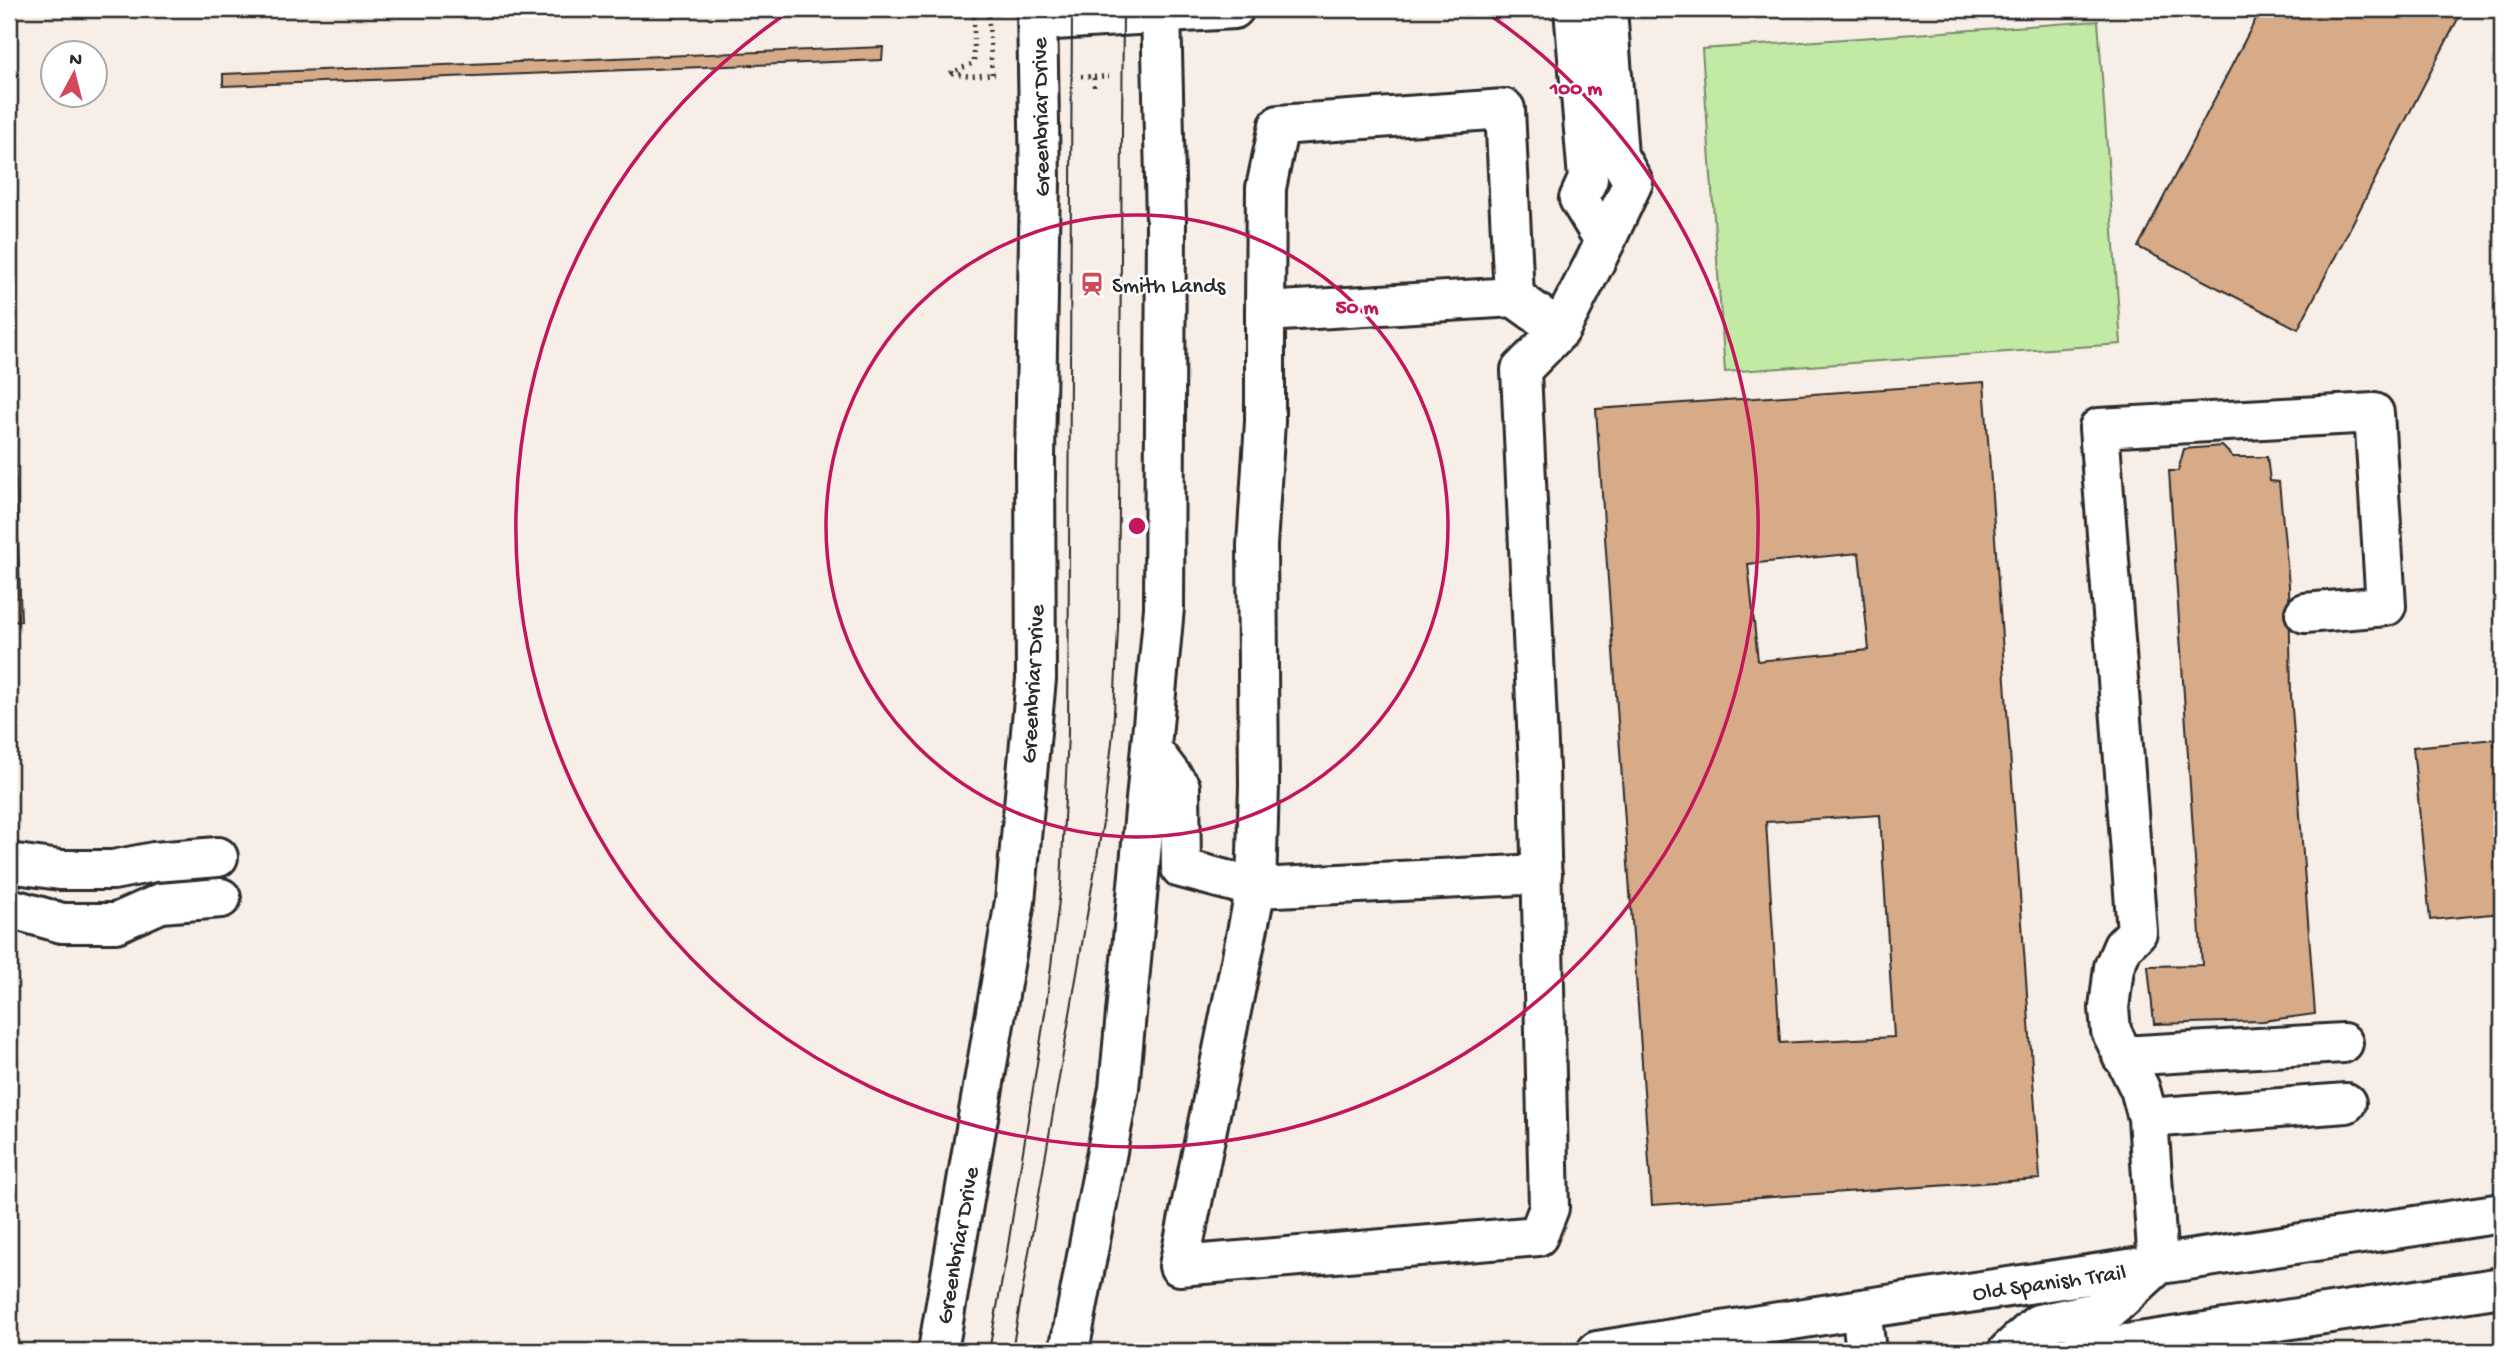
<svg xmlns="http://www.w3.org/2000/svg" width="2511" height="1360" font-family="'Gochi Hand',sans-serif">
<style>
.green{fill:#c2eaa5;stroke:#768a68;stroke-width:2}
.building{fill:#d7ab88;stroke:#2b2b2b;stroke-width:2;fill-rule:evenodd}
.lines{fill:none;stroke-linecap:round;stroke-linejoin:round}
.minor-casing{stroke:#2b2b2b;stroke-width:44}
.major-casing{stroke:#2b2b2b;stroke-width:44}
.path{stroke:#2b2b2b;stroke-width:4.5;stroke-dasharray:2 5;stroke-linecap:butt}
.minor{stroke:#fff;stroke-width:38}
.major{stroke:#fff;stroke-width:38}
.tram{stroke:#2b2b2b;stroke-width:2}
.ring{fill:none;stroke:#c2185b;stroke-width:3.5}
.labels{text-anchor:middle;stroke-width:5;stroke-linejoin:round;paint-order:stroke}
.street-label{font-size:23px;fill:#2b2b2b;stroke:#fff}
.poi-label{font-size:23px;fill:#2b2b2b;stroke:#fff;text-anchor:start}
.centre{fill:#c2185b;stroke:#fff;stroke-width:3.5}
.ring-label{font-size:21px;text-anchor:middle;font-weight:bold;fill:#c2185b;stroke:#fff;stroke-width:5;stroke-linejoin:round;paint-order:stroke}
</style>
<rect width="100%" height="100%" fill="#f7eee7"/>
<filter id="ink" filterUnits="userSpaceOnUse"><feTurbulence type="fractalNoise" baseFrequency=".0143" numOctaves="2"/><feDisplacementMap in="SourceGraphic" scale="14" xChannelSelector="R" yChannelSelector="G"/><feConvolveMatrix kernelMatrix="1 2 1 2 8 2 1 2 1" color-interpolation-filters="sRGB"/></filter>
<g filter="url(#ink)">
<path class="green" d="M2098 21 2121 344 1725 372 1702 49Z"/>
<path class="building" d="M2261 9H2463L2298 329 2138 247Z
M883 47 882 60 223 86V74Z
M9 289 21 621 9 622Z
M1984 382 2040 1179 1652 1205 1596 409ZM1859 553 1869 650 1758 661 1748 564ZM1880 815 1894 1037 1780 1043 1766 822Z
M2222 446 2233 457H2267L2270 481 2279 482 2289 585 2291 695 2315 1014 2263 1021 2154 1024 2148 966 2202 965 2169 471H2178L2184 449Z
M2494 739V745H2502V913L2430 920 2413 747Z"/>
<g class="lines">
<g class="minor-casing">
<path id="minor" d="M1574 9 1588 179 1579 199 1605 242 1633 182 1618 156 1607 9
M1038 21 1234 9
M1265 312 1266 188 1279 125 1505 109 1514 297
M1560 330 1605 242
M1151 749 1180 787 1181 868 1256 888 1179 1266 1538 1236 1549 1208 1539 768 1521 370 1560 330 1514 297 1265 312V422L1257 545 1259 785 1256 888 1542 874
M9 863 60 870H113L154 862 218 857
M13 909 62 923H116L161 903 221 898
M2122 1056 2343 1043
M2148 1118 2346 1103
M2158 1265 2148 1118 2140 1089 2111 1031 2109 1008 2114 967 2123 946 2137 932 2099 428 2374 413 2386 606 2305 613"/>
</g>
<g class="major-casing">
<path id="major" d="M1861 1309 1866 1351
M938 1351 1015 901 1036 679 1035 457 1040 181 1037 9
M1069 1351 1119 1088 1164 608 1166 221 1161 9
M1597 1351 1861 1309 2502 1213
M2008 1351 2038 1324 2110 1309 2158 1265
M2080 1351 2502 1287"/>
</g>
<path class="path" d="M988 9 992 74
M950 73 974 63V9
M952 73 971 76 995 74
M1081 76 1094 77V91
M1094 77 1109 76"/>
<use href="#minor" class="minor"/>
<use href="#major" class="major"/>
<path class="tram" d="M989 1351 1006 1258 1046 1007 1061 884 1068 733 1072 9
M1012 1351 1103 822 1113 733 1118 628 1123 9"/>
</g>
</g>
<g class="ring">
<circle cx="1137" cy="526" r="311"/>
<path d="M1484 11A621 621 0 1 1 790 11"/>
</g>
<defs>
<g id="station-bare" transform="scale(1.89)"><path d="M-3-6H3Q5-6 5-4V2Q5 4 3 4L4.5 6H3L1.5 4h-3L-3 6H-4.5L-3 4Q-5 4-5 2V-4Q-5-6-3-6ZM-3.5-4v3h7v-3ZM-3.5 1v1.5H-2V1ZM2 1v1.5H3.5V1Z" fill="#d1495b" stroke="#fff" stroke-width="2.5" paint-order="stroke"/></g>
</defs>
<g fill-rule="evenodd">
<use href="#station-bare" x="1092" y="284"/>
</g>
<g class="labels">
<g class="street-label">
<text transform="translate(1039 117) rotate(-91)" y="8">Greenbriar Drive</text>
<text transform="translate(1031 684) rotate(-87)" y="8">Greenbriar Drive</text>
<text transform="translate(956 1245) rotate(-80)" y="8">Greenbriar Drive</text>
<text transform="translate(2049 1281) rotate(-8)" y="8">Old Spanish Trail</text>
</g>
<g class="poi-label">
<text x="1112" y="292">Smith Lands</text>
</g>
</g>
<circle cx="1137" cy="526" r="10" class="centre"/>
<g class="ring-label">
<text x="1576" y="94">100 m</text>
<text x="1357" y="313">50 m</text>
</g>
<rect width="2511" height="1360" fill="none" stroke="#fff" stroke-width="35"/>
<rect x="18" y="18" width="2476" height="1325" fill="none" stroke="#2b2b2b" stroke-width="2.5" filter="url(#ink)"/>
<g transform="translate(74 74) rotate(7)"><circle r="33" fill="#ffffff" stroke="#aaaaaa" stroke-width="2"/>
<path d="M0-5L12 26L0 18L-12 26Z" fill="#d1495b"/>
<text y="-10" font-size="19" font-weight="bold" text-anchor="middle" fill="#2b2b2b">N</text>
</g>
</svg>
